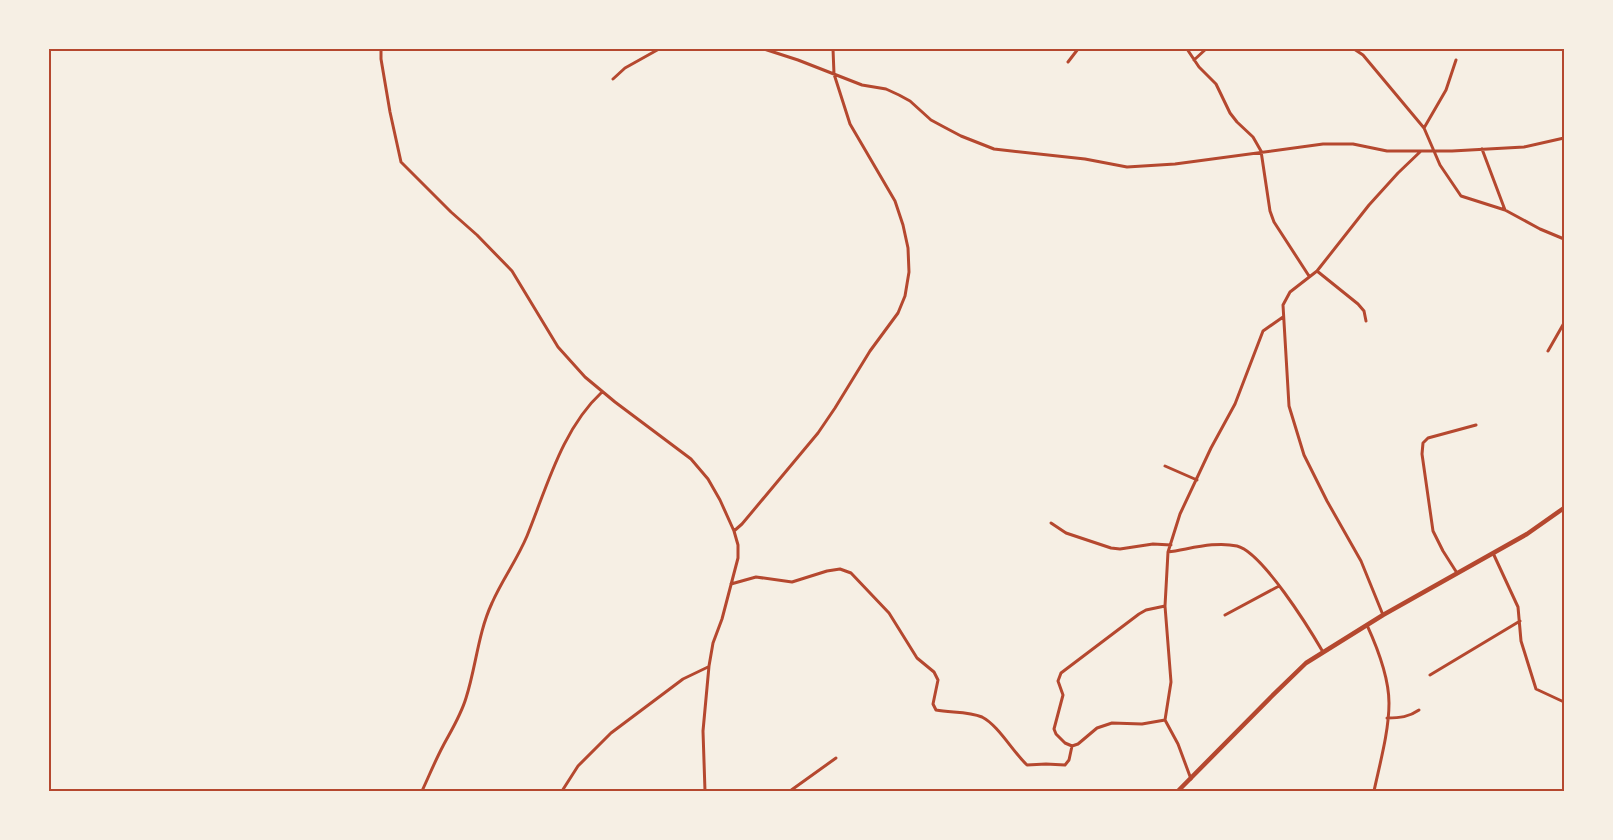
<svg xmlns="http://www.w3.org/2000/svg" width="1613" height="840" font-family="'Work Sans',sans-serif">
<style>
.lines{fill:none;stroke-linecap:round;stroke-linejoin:round}
.minor{stroke:#b5482f;stroke-width:3}
.secondary{stroke:#b5482f;stroke-width:4.5}
.neatline{fill:none;stroke:#b5482f;stroke-width:2}
</style>
<rect width="100%" height="100%" fill="#f6efe4"/>
<g class="lines">
<path class="minor" d="M381 49V59L390 112 401 162 451 212 477 235 512 271 558 347 585 377 615 402 691 459 708 479 720 500 734 531 738 545V558L722 619 713 643 709 666 703 731 705 791
M764 49 798 60 862 85 886 89 899 95 910 101 931 120 944 127 961 136 994 149 1085 159 1127 167 1175 164 1323 144H1353L1387 151H1452L1524 147 1564 138
M1187 49 1199 67 1216 84 1230 113 1237 122 1253 137 1261 151 1270 211 1274 222 1309 276
M1354 49 1363 55 1424 128 1440 165 1461 196 1505 210 1540 229 1564 239
M1194 60 1206 49
M1068 62 1078 49
M613 79 625 68 659 49
M1424 128 1446 90 1456 60
M1482 149 1505 210
M1317 271 1358 304 1364 311 1366 321
M1548 351 1564 323
M1165 466 1197 480
M1051 523 1066 533 1111 548 1120 549 1153 544 1171 545
M734 531 742 524 818 433 835 408 870 351 898 313 905 296 909 272 908 248 903 225 895 201 850 124 834 74 833 49
M1168 552C1190 549 1215 541 1237 546 1262 552 1309 628 1323 652
M1493 553 1518 607 1521 641 1536 689 1564 702
M1457 573 1443 551 1433 531 1422 454 1423 443 1428 438 1476 425
M731 584 756 577 792 582 827 571 840 569 851 573 889 613 917 658 934 672 938 680 933 704 936 710C950 713 968 711 982 717 998 725 1013 752 1027 765L1046 764 1065 765 1069 760 1072 746
M1225 615 1279 586
M1383 615 1361 561 1327 501 1304 455 1289 406 1283 305 1290 292 1317 271 1369 205 1398 173 1421 151
M1367 625C1378 649 1389 677 1389 703 1389 731 1380 763 1374 791
M1430 675 1520 621
M1387 718C1400 718 1409 717 1419 710
M1165 720 1142 724 1112 723 1097 728 1078 744 1072 746 1065 743 1056 734 1054 729 1063 695 1058 681 1061 673 1139 614 1146 610 1165 606
M1191 779 1178 744 1165 720 1171 682 1165 606 1168 552 1180 514 1211 448 1235 404 1263 331 1283 317
M422 791C429 776 435 761 443 746 451 731 461 715 466 698 476 667 478 633 492 603 502 580 517 560 527 536 547 487 562 429 602 392
M562 791 578 766 611 733 683 679 708 667
M790 791 836 758"/>
<path class="secondary" d="M1178 791 1271 697 1306 663 1383 615 1527 534 1564 508"/>
</g>
<rect width="1613" height="840" fill="none" stroke="#f6efe4" stroke-width="100"/>
<rect x="50" y="50" width="1513" height="740" class="neatline"/>
</svg>
